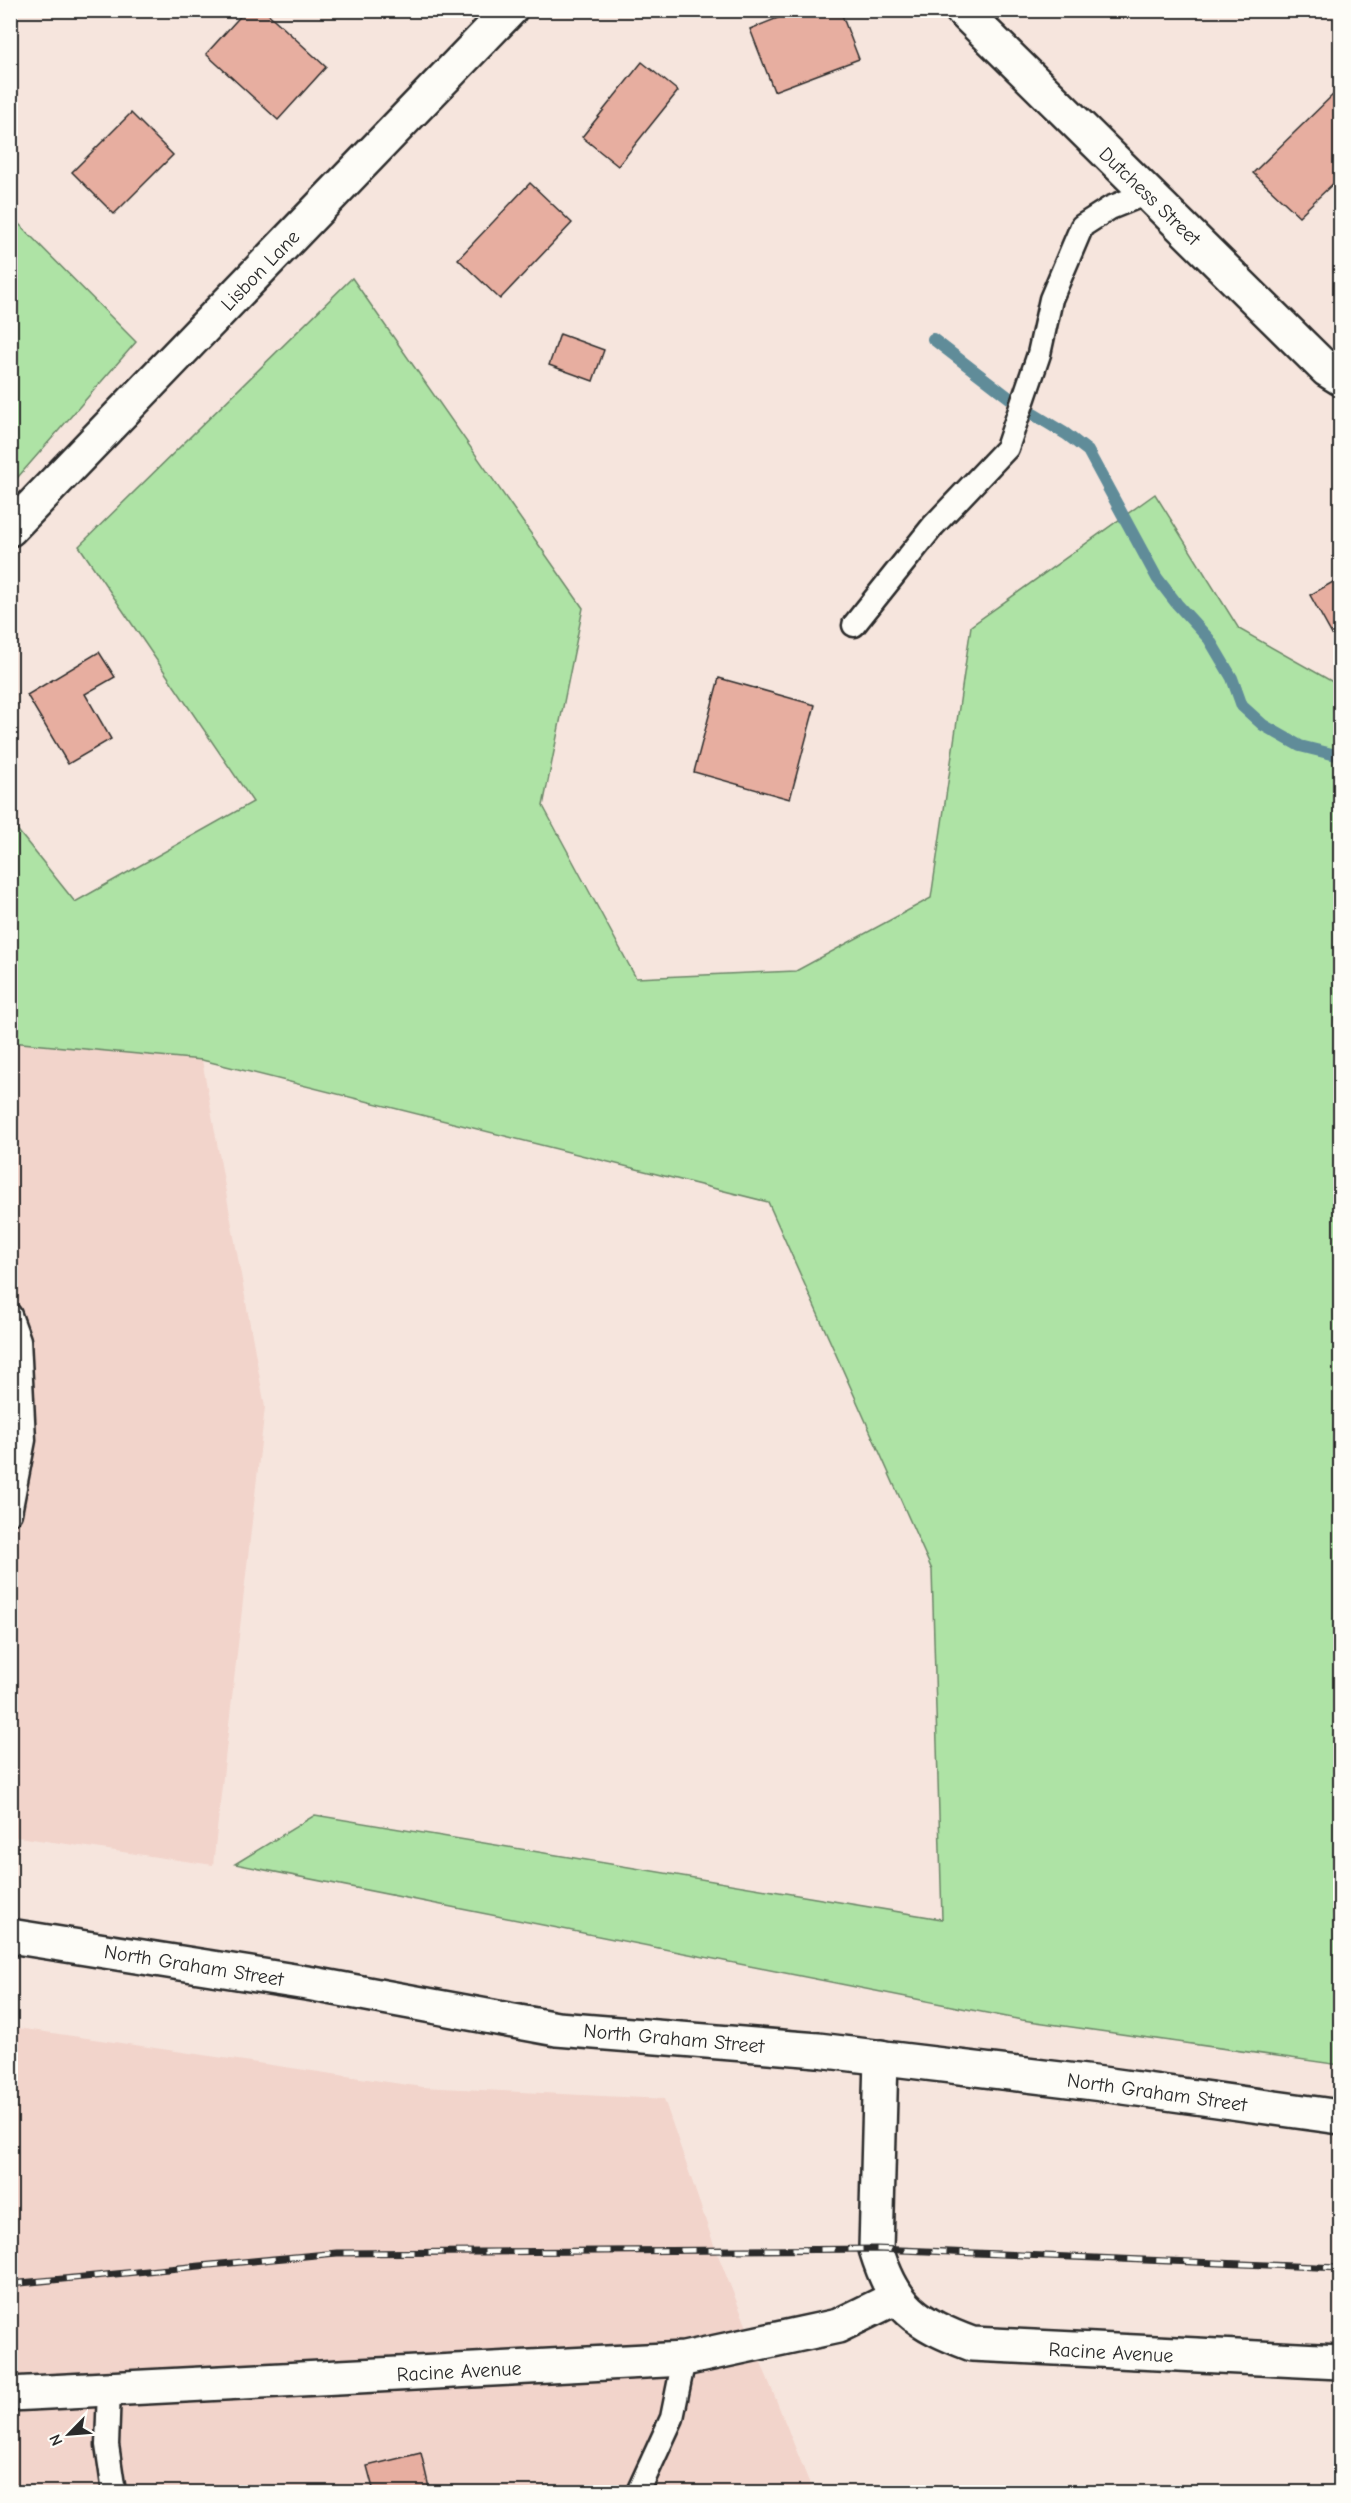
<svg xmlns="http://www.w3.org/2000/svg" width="1351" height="2503" font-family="'Comic Neue',sans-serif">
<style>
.built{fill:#f2d4cb}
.green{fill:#aee3a5;stroke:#6c8768;stroke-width:1.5}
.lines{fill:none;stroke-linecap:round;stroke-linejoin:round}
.stream{stroke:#608c99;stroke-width:12}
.building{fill:#e7aea0;stroke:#2b2b2b;stroke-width:1.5}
.lane-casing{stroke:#2b2b2b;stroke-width:27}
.street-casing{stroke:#2b2b2b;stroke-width:38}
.secondary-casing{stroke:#2b2b2b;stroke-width:38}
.lane{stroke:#fdfcf7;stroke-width:22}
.street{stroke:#fdfcf7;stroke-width:33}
.secondary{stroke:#fdfcf7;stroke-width:33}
.rail-casing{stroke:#2b2b2b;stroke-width:7}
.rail{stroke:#fdfcf7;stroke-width:4.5;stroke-dasharray:14;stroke-linecap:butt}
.labels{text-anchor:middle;stroke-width:4.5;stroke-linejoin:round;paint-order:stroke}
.street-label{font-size:20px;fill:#2b2b2b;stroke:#fdfcf7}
</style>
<rect width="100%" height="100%" fill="#f6e5dd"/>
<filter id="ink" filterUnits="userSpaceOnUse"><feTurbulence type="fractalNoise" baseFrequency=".0167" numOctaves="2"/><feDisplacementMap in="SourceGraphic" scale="12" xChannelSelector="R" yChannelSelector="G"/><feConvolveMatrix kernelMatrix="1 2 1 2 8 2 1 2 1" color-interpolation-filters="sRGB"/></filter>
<g filter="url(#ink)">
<path class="built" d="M11 1042 202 1060 265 1407 213 1865 11 1836Z
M11 2027 422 2087 664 2099 714 2245 813 2492H11Z"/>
<path class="green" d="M11 216 136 342 11 485Z
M352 278 583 608 543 806 636 978 796 971 931 898 971 626 1155 494 1239 629 1340 686V2065L1022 2020 235 1864 315 1815 942 1919 932 1570 768 1202 202 1060 11 1042V822L75 902 253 802 79 546Z"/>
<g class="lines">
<path class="stream" d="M933 339 1020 406 1066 434 1088 451 1157 578 1177 604 1209 639 1232 678 1242 706 1263 725 1300 746 1340 756"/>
</g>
<path class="building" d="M246 10H264L326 67 278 120 206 54Z
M798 10H840L859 59 774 91 750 29Z
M642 62 678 91 618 166 582 137Z
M1340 88V177L1299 216 1253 173Z
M131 113 173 155 114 214 72 172Z
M530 183 572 223 500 299 458 259Z
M560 334 604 350 593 381 549 365Z
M1340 578V649L1310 595Z
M99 652 115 677 85 694 111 739 68 764 27 695Z
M719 678 815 705 790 799 694 772Z
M421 2453 430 2492H374L367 2466Z"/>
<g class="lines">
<g class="lane-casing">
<path id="lane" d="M854 625 933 526 1007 448 1039 354 1051 299 1082 226 1110 208 1147 193
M10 1315 19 1340 24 1440 10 1513
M109 2389 107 2445 114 2492
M638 2492 672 2418 684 2359"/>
</g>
<g class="street-casing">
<path id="street" d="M962 10 1327 370 1340 378
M10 529 510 10
M881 2057 876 2249C894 2308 916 2323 972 2344L1340 2362
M10 2394 684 2359 838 2326 897 2297"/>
</g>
<g class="secondary-casing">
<path id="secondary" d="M10 1936 313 1984 557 2029 818 2050 1102 2084 1340 2117"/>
</g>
<use href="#lane" class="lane"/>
<use href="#street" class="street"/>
<use href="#secondary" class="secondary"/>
<g class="rail-casing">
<path id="rail" d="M10 2284 337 2253 876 2249 1340 2268"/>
</g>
<use href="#rail" class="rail"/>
</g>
</g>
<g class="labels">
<g class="street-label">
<text transform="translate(1150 196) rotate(44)" y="7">Dutchess Street</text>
<text transform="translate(260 270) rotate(-46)" y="7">Lisbon Lane</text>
<text transform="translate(194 1965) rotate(9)" y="7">North Graham Street</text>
<text transform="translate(674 2038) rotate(5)" y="7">North Graham Street</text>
<text transform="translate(1157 2092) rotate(8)" y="7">North Graham Street</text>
<text transform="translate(1111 2352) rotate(3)" y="7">Racine Avenue</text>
<text transform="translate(459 2371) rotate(-3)" y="7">Racine Avenue</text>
</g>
</g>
<rect width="1351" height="2503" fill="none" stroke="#fdfcf7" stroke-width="36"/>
<rect x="18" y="18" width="1315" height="2467" fill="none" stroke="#2b2b2b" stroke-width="2" filter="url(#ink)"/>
<g transform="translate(69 2434) rotate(245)" stroke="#fdfcf7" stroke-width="4.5" paint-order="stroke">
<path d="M0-4.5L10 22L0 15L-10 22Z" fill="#2b2b2b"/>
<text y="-9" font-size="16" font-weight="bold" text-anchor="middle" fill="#2b2b2b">N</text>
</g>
</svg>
